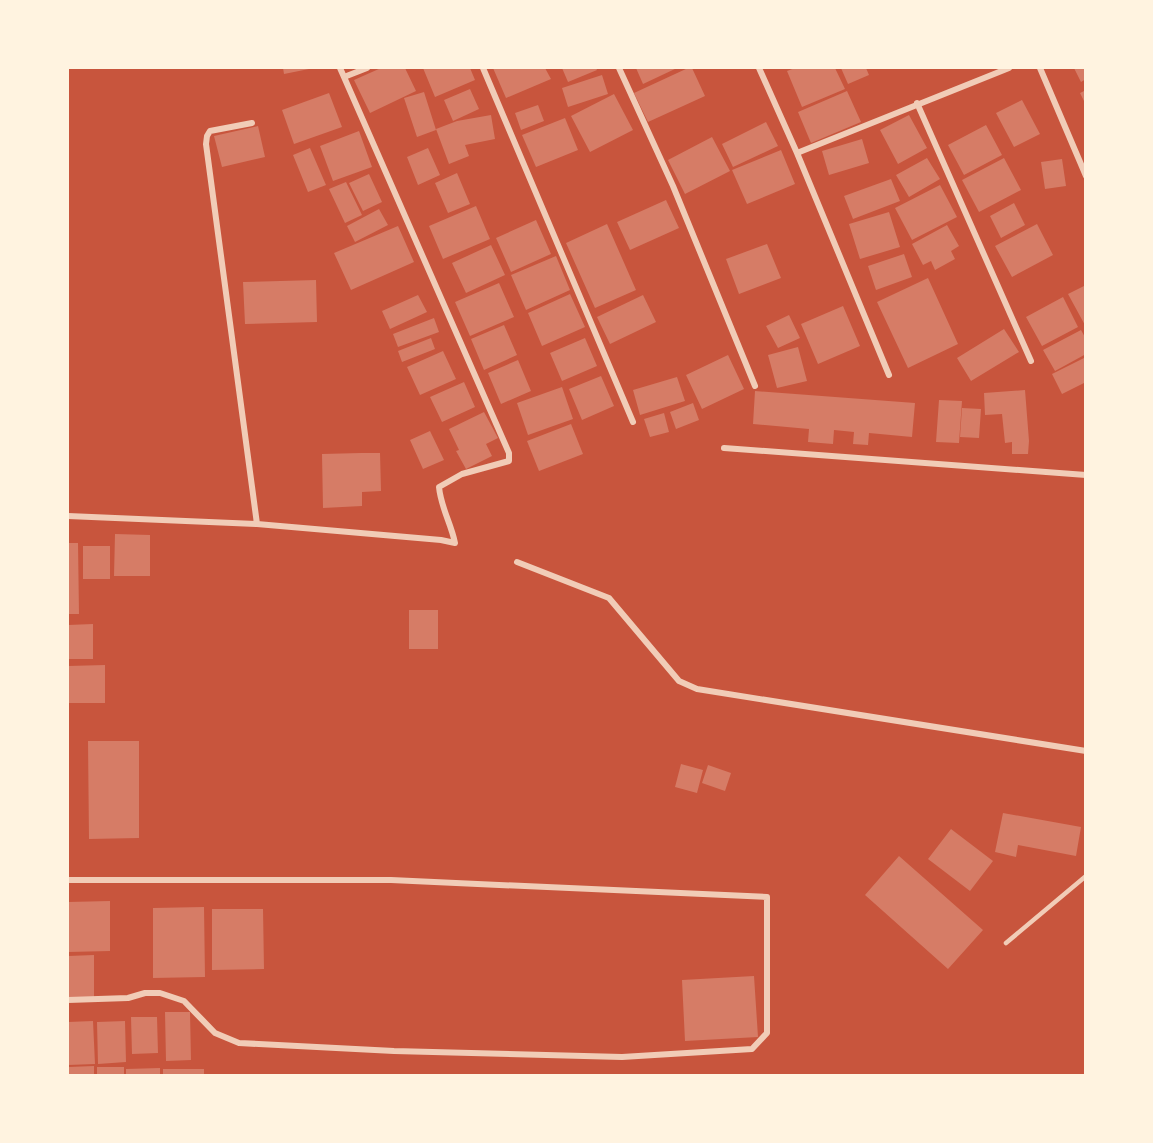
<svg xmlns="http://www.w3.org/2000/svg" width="1153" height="1143" font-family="'Noto Sans',sans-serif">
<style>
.building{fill:#d67c66}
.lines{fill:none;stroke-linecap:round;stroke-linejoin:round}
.service{stroke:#f1ccb7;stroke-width:4.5}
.minor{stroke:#f1ccb7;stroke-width:6}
</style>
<rect width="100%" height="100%" fill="#c8553d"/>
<path class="building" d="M283 68H309V69L284 74Z
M381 68H405L416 91 370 113 354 80Z
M423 68H470L475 80 435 97Z
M493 68H545L551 79 506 98Z
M562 68H596L597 70 568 82Z
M636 68H677L643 84Z
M688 68H692L705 96 648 122 634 93Z
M795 68H835L845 89 802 107 787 71Z
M841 68H866L869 75 848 84Z
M1074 68H1086V79L1081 82Z
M602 75 608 94 568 107 562 88Z
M470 89 479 109 453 121 444 100Z
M1086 90V105L1080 93Z
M847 91 861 122 811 143 798 112Z
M424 92 436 130 417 137 404 98Z
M329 93 342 127 294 144 282 110Z
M614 94 633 130 590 152 571 116Z
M1022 100 1040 134 1014 147 996 113Z
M538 105 544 121 521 130 515 113Z
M491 115 495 139 465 145 469 156 449 164 436 129 457 121Z
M909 115 927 148 898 164 880 130Z
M565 118 578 150 536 167 522 135Z
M766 122 778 146 733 167 722 144Z
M986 125 1002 155 964 175 948 145Z
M258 126 265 157 222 167 214 136Z
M359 131 372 167 333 181 320 146Z
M712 137 730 171 685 194 668 160Z
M862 139 869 163 829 175 822 151Z
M310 148 326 185 308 192 293 155Z
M428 148 440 175 418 185 407 157Z
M781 150 795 184 747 204 732 170Z
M927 158 940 179 909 197 896 175Z
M1004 158 1021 190 979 212 962 180Z
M1062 159 1066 186 1045 189 1041 162Z
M457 173 470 204 448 213 435 183Z
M369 174 382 202 363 211 349 183Z
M891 179 900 201 853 219 844 196Z
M346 182 362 215 345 223 329 189Z
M940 185 957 217 912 240 895 208Z
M666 200 679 228 630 250 617 222Z
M1014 203 1025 225 1001 238 990 216Z
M476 206 490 239 443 259 429 226Z
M379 209 388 225 355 242 347 226Z
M889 212 900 247 860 259 849 224Z
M536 220 551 254 511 272 496 238Z
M607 224 636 290 595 308 566 243Z
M1037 224 1053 255 1012 277 995 246Z
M947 225 959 246 951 251 955 259 935 270 931 261 923 265 912 244Z
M398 226 414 262 351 290 334 253Z
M767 244 781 278 739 294 726 259Z
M491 245 505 275 466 293 452 263Z
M904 254 912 277 876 290 868 266Z
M556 256 570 290 526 310 511 275Z
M928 278 958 344 908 368 877 302Z
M316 280 317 322 245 324 243 282Z
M499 283 514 317 470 336 455 302Z
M1086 285V327L1068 294Z
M570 294 585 327 542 346 528 313Z
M418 295 427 312 390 329 382 311Z
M643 295 656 322 610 344 597 317Z
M1063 297 1078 327 1042 346 1026 317Z
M843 306 860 346 818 364 801 324Z
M789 315 800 338 778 348 766 326Z
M434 318 439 332 398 347 393 334Z
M504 325 517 355 484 370 471 339Z
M1004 329 1019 352 971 381 957 358Z
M1081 330 1086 339V354L1055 371 1043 350Z
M431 338 435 349 402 362 398 351Z
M585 338 597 366 562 381 550 353Z
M798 347 807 381 777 388 768 355Z
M443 351 456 379 420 395 407 367Z
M728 355 744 389 702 409 686 375Z
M1086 357V382L1062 394 1052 374Z
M518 360 531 391 501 404 488 373Z
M601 376 614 406 582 420 569 389Z
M677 377 685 401 640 415 633 390Z
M464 382 475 407 442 422 430 397Z
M562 387 573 419 528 435 517 403Z
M1025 390 1029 441 1028 454H1012V442L1005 443 1002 414 985 415 984 393Z
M755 391 915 403 912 437 869 433 868 445 853 444 854 432 834 430 833 444 808 442 809 429 753 424Z
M939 400 962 401 959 443 936 442Z
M693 403 699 420 676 429 670 412Z
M962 408 981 409 979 438 960 437Z
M484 412 498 438 486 444 492 456 466 469 456 451 459 450 449 429Z
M664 413 669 432 650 437 644 419Z
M571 424 583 454 539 471 527 441Z
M430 431 444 460 423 469 410 440Z
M361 453H380L381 491 362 492V506L323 508 322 454Z
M115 534 150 535V576H114Z
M68 543H78L79 614H68Z
M83 546H110V579H83Z
M409 610H438V649H409Z
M93 624V659H68V625Z
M105 665V703H68V666Z
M88 741H139V838L89 839Z
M681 764 703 770 697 793 675 787Z
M708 765 731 773 725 791 702 783Z
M1003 813 1081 827 1076 856 1018 845 1016 857 995 852Z
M951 829 993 861 970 891 928 859Z
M899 856 983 930 948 969 865 895Z
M110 901V951L68 952V902Z
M204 907 205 977 153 978V908Z
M212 909H263L264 969 212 970Z
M94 955V998H68V956Z
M754 976 758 1037 685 1041 682 980Z
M165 1012H190L191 1060 166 1061Z
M131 1017H157L158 1053 132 1054Z
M93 1021 95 1064 68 1065V1022Z
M125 1021 126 1062 98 1064 97 1022Z
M94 1066V1076H68V1067Z
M97 1067H124V1076H97Z
M160 1068V1076H126V1069Z
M163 1069H204V1076H163Z"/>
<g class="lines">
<path class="service" d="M1006 943 1086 876"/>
<path class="minor" d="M340 68 344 77 367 68
M483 68 633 422
M619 68 673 186 755 386
M759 68 797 153 889 375
M1040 68 1086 176
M917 103 1031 361
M252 123 210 131 207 136 206 144 257 524
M797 153 1009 68
M724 448 1086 475
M68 516 257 524 441 540 455 543C451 523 441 508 439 487L462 474 509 461V453L344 77
M517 562 609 598 679 681 697 689 1086 751
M68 880H391L767 897V1033L752 1049 622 1057 394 1051 239 1043 215 1033 184 1001 160 993H145L128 998 68 1000"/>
</g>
<rect width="1153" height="1143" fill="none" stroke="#fff3e0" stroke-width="138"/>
</svg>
